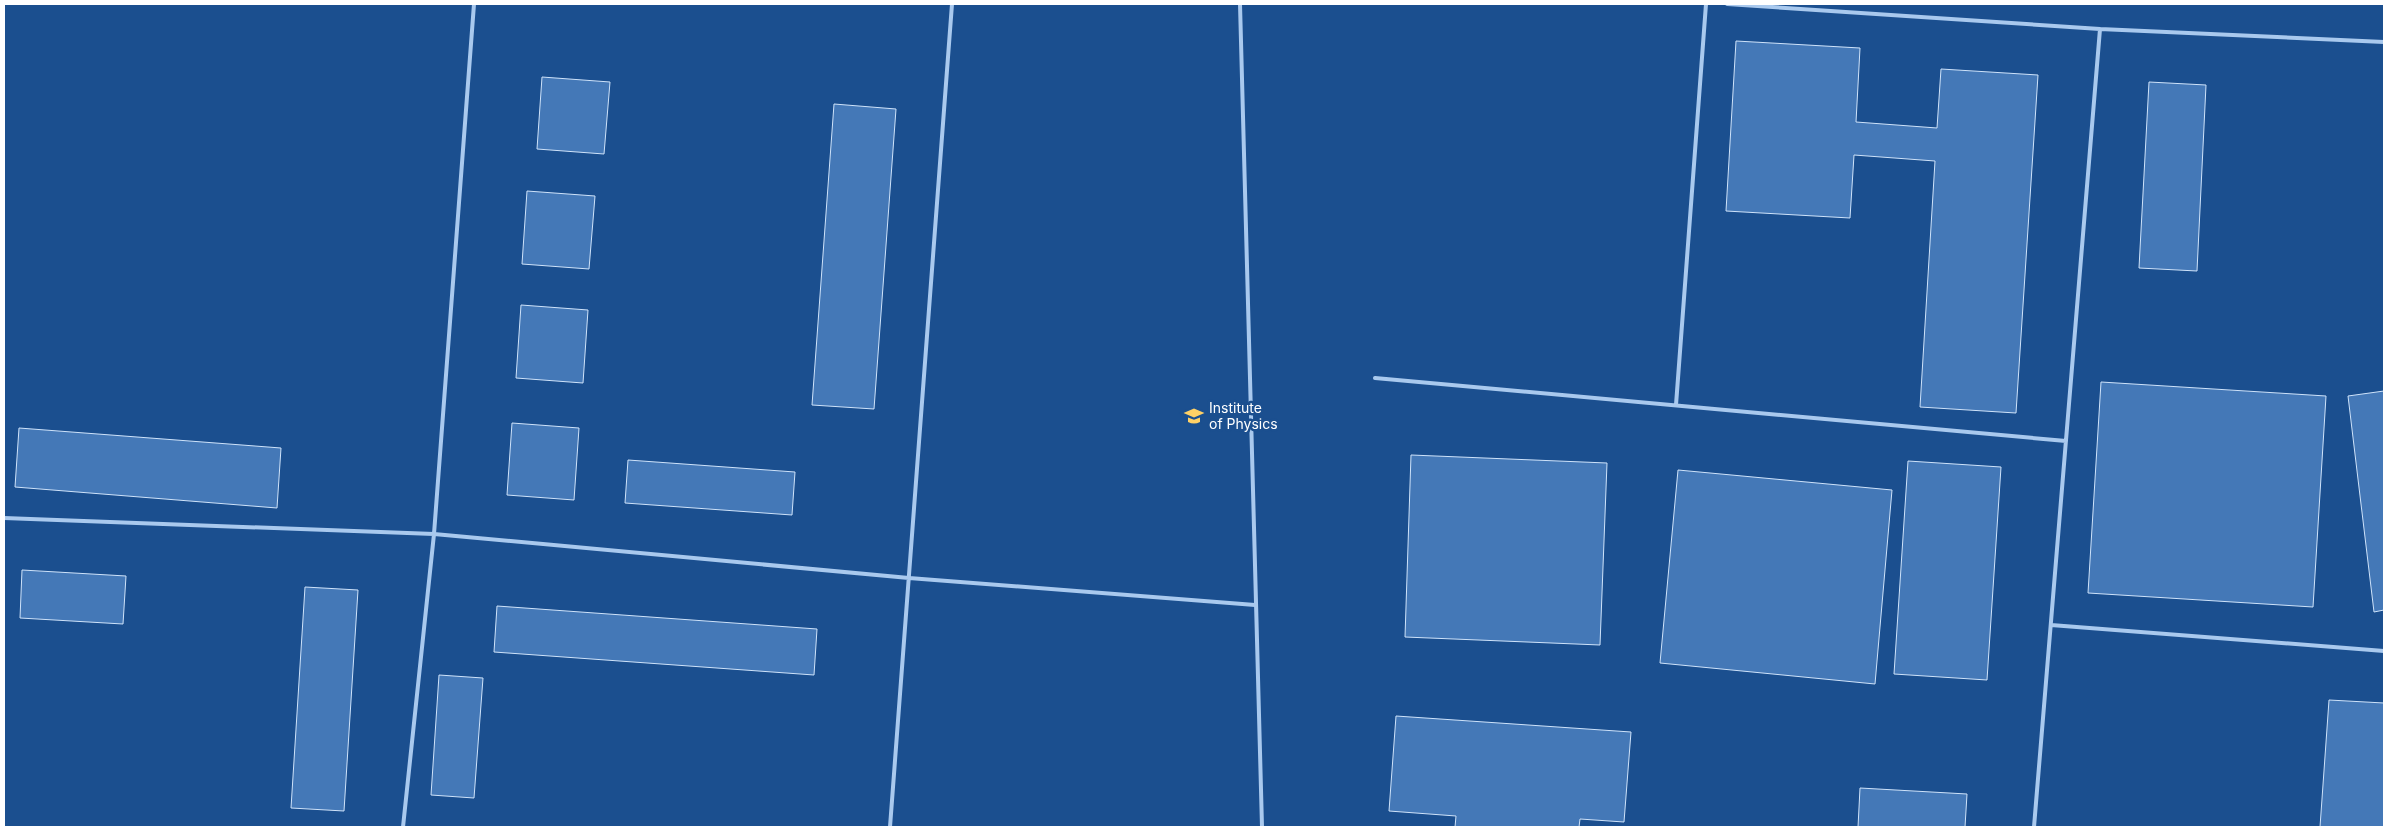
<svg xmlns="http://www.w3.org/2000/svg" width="2388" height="831" font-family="Inter,sans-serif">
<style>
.building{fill:#4478b7;stroke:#cfe3fa}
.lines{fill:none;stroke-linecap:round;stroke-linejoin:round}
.lane{stroke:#a9c9ee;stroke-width:4}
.labels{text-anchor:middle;stroke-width:5;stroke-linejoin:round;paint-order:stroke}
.poi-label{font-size:14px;fill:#fff;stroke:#1b4f8f;text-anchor:start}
</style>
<rect width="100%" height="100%" fill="#1b4f8f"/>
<path class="building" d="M1736 41 1860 48 1856 122 1937 128 1941 69 2038 75 2016 413 1920 407 1935 161 1854 155 1850 218 1726 211Z
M542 77 610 82 604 154 537 149Z
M2149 82 2206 85 2197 271 2139 268Z
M834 104 896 109 874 409 812 405Z
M527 191 595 196 589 269 522 264Z
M521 305 588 310 583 383 516 378Z
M2101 382 2326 396 2313 607 2088 593Z
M2384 391V610L2374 612 2348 396Z
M512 423 579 428 574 500 507 495Z
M19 428 281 448 277 508 15 487Z
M1411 455 1607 463 1600 645 1405 637Z
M628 460 795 472 792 515 625 503Z
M1908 461 2001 467 1987 680 1894 674Z
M1678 470 1892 490 1875 684 1660 663Z
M22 570 126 576 123 624 20 618Z
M305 587 358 590 344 811 291 808Z
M497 606 817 629 814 675 494 652Z
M439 675 483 678 474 798 431 795Z
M2329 700 2384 703V827H2320Z
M1396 716 1631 732 1624 822 1580 819 1579 827H1455L1456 816 1389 811Z
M1860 788 1967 794 1965 827H1858Z"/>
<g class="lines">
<path class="lane" d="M1240 4 1262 827
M1727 4 2100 29 2384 42
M1375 378 2066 441
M1676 405 1706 4
M4 518 434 534 909 578 1255 605
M2051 625 2384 651
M403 827 434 534 474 4
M890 827 952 4
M2034 827 2100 29"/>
</g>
<defs>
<g id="university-bare" transform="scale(1.5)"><path d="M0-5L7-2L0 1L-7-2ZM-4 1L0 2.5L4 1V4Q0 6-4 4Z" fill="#ffd166" stroke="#1b4f8f" stroke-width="2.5" paint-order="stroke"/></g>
</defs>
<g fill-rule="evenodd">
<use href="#university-bare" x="1194" y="416"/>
</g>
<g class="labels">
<g class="poi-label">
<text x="1209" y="413">Institute<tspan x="1209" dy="16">of Physics</tspan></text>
</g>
</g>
<rect width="2388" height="831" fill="none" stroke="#ffffff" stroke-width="10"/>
</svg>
